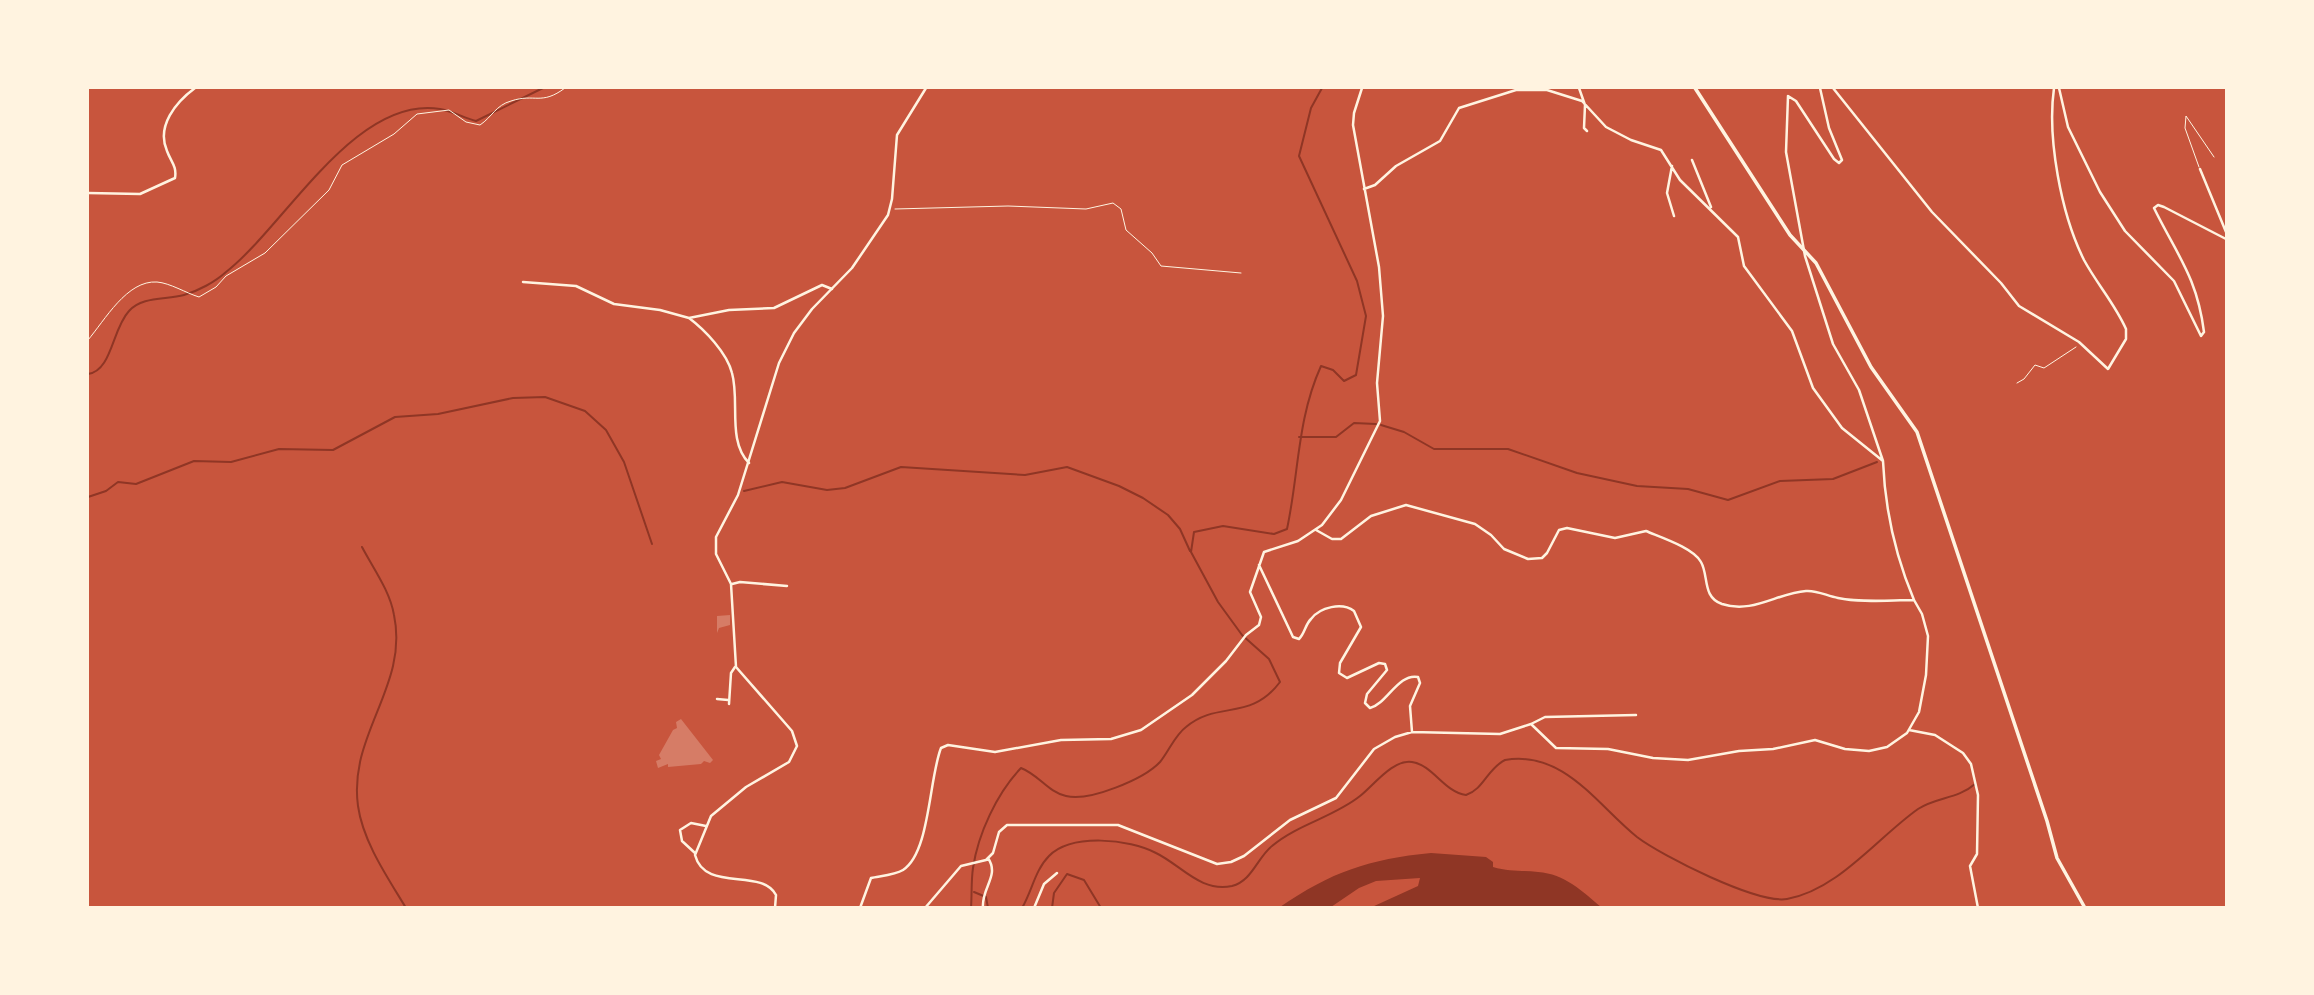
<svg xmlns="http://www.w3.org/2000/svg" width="2314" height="995" font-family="Literata,serif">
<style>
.water{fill:#8f3625}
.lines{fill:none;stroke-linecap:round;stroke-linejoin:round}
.stream{stroke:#8f3625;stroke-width:2}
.building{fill:#d67c66}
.path{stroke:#fff3e0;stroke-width:1}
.service{stroke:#fff3e0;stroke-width:1}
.minor{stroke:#fff3e0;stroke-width:2.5}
.tertiary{stroke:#fff3e0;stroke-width:2.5}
.secondary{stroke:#fff3e0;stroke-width:3.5}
</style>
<rect width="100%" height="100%" fill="#c8553d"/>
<path class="water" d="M1431 853 1486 857 1493 862V867C1509 872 1522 870 1538 872 1565 874 1582 891 1601 907H1372L1418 886 1420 878 1376 881 1359 888 1331 907H1280C1331 872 1369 859 1431 853Z"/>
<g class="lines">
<path class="stream" d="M1325 88H1371
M88 374C112 371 112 329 129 311 142 296 166 300 184 295 198 291 215 282 226 272 285 226 355 95 440 109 452 111 464 118 476 121L543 88
M1381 425 1404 432 1434 449H1508L1577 473 1637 486 1688 489 1728 500 1780 481 1833 479 1877 462
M1299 437H1336L1354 423 1376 424
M744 491 782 482 827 490 845 488 901 467 1025 475 1067 467 1119 486 1143 498 1168 515 1180 529 1190 551
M88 497 106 491 118 482 136 484 194 461 231 462 279 449 333 450 395 417 438 414 513 398 545 397 585 411 606 430 624 462 652 544
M362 547C373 568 390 591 394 615 409 686 348 734 358 806 363 842 388 878 406 908
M974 892 986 897 988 908
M971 908C972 895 971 881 973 868 978 834 997 793 1021 768 1039 775 1048 792 1066 796 1089 802 1144 779 1160 762 1169 751 1175 735 1186 727 1218 700 1250 722 1280 682L1269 659 1242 635 1218 602 1191 552 1194 532 1223 526 1274 534 1287 529C1299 473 1297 419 1321 366L1333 370 1344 381 1356 375 1366 316 1357 281 1299 156 1311 108 1322 88
M1022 908C1032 891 1035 870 1049 856 1072 833 1129 839 1156 853 1181 865 1201 893 1232 886 1252 881 1257 858 1272 846 1298 824 1334 817 1360 796 1374 785 1393 759 1412 762 1433 765 1444 792 1466 795 1484 789 1487 769 1505 760 1564 750 1597 805 1637 837 1662 856 1757 904 1787 899 1838 890 1877 838 1918 809 1936 797 1958 799 1975 784
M1052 908 1054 893 1067 874 1084 880 1101 908"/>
</g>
<path class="building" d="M730 615V625L719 628 717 633V616Z
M681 719 713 760 710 763 704 761 701 764 668 767V764L658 768 656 761 661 759 659 755 673 730 677 728 676 722Z"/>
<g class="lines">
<path class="path" d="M895 209 1008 206 1086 209 1113 203 1121 209 1126 230 1152 253 1161 266 1241 273
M88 340C105 320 127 280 157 282 170 283 186 293 199 297L216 287 226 276 265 253 329 190 342 165 394 134 417 114 449 110 466 122 480 125C492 117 496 105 511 101 535 93 541 106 565 88
M2017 383 2024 379 2035 365 2044 368 2076 347"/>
<path class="service" d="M2199 167 2185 128 2186 116 2214 157"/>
<path class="minor" d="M1579 88 1585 105 1584 128 1587 131
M1820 88 1829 128 1842 160 1839 163 1834 159 1796 101 1788 96 1786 152 1805 256 1833 344 1859 390 1883 461
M1833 88 1932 212 2001 283 2019 306 2079 342 2108 369 2126 339V329C2115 304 2097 284 2084 260 2061 214 2047 138 2054 88
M2059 88 2068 127 2100 192 2125 231 2174 281 2201 336 2204 332C2197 277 2177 255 2154 208L2158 205 2164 207 2226 239
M1692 160 1711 207
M1672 166 1667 193 1674 216
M2200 169 2226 232
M1364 189 1375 185 1396 166 1440 141 1459 108 1516 90H1547L1582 101 1606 127 1631 140 1661 150 1680 180 1738 237 1744 266 1792 331 1813 388 1842 428 1883 461C1885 510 1895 555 1914 600
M88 193 140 194 175 178C177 166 171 162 167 151 156 126 176 102 195 88
M523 282 576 286 614 304 660 310 689 318 729 310 774 308 822 285 832 289
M689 318C705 330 727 353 732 373 740 401 727 441 749 463
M1259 565 1293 637 1299 639C1305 633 1305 625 1311 619 1320 607 1342 602 1354 611L1361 627 1340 663 1339 673 1347 678 1379 663 1385 664 1387 670 1367 694 1365 703 1370 708C1387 704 1398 673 1418 677L1420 683 1410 706 1412 732
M732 584 740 582 787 586
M717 699 728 700
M729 704 731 673 735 667
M1531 724 1545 717 1636 715
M1909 730 1935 735 1963 753 1971 764 1978 795 1977 854 1970 866 1978 908
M695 853 682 841 680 830 691 823 706 826
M860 908 871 878C880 876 895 875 903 870 930 853 929 778 941 748L948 745 995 752 1061 740 1111 739 1141 730 1192 695 1226 661 1246 635 1259 625 1261 617 1250 592 1264 552 1298 541 1322 525 1341 500 1380 421 1377 383 1383 316 1379 267 1353 125 1354 113 1362 88
M925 908 961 866 986 860 993 853 999 832 1007 825H1118L1217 864 1231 862 1244 856 1290 820 1336 798 1374 749 1395 737 1412 732 1500 734 1531 724 1556 748 1608 749 1653 758 1688 760 1739 751 1773 749 1815 740 1845 749 1869 751 1887 747 1907 733 1919 712 1926 675 1928 636 1922 614 1914 600C1890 600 1861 603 1838 598 1827 596 1817 590 1806 591 1777 593 1753 614 1722 604 1702 597 1709 576 1701 562 1694 548 1660 537 1646 531L1615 538 1567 528 1559 530 1547 553 1542 558 1528 559 1504 549 1491 535 1475 524 1406 505 1371 516 1341 539H1332L1316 530
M983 908C981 888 1000 876 988 858
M1034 908 1044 884 1057 873"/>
<path class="tertiary" d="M775 908 776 895C761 867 705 893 695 855L711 816 746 787 789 762 797 746 792 731 736 667 731 584 716 554V537L738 495 779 363 794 333 812 309 852 268 888 215 892 199 897 135 926 88"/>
<path class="secondary" d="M1695 88 1790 235 1816 263 1871 367 1917 432 2047 821 2057 858 2085 908"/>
</g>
<rect width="2314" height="995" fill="none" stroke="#fff3e0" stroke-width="178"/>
</svg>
